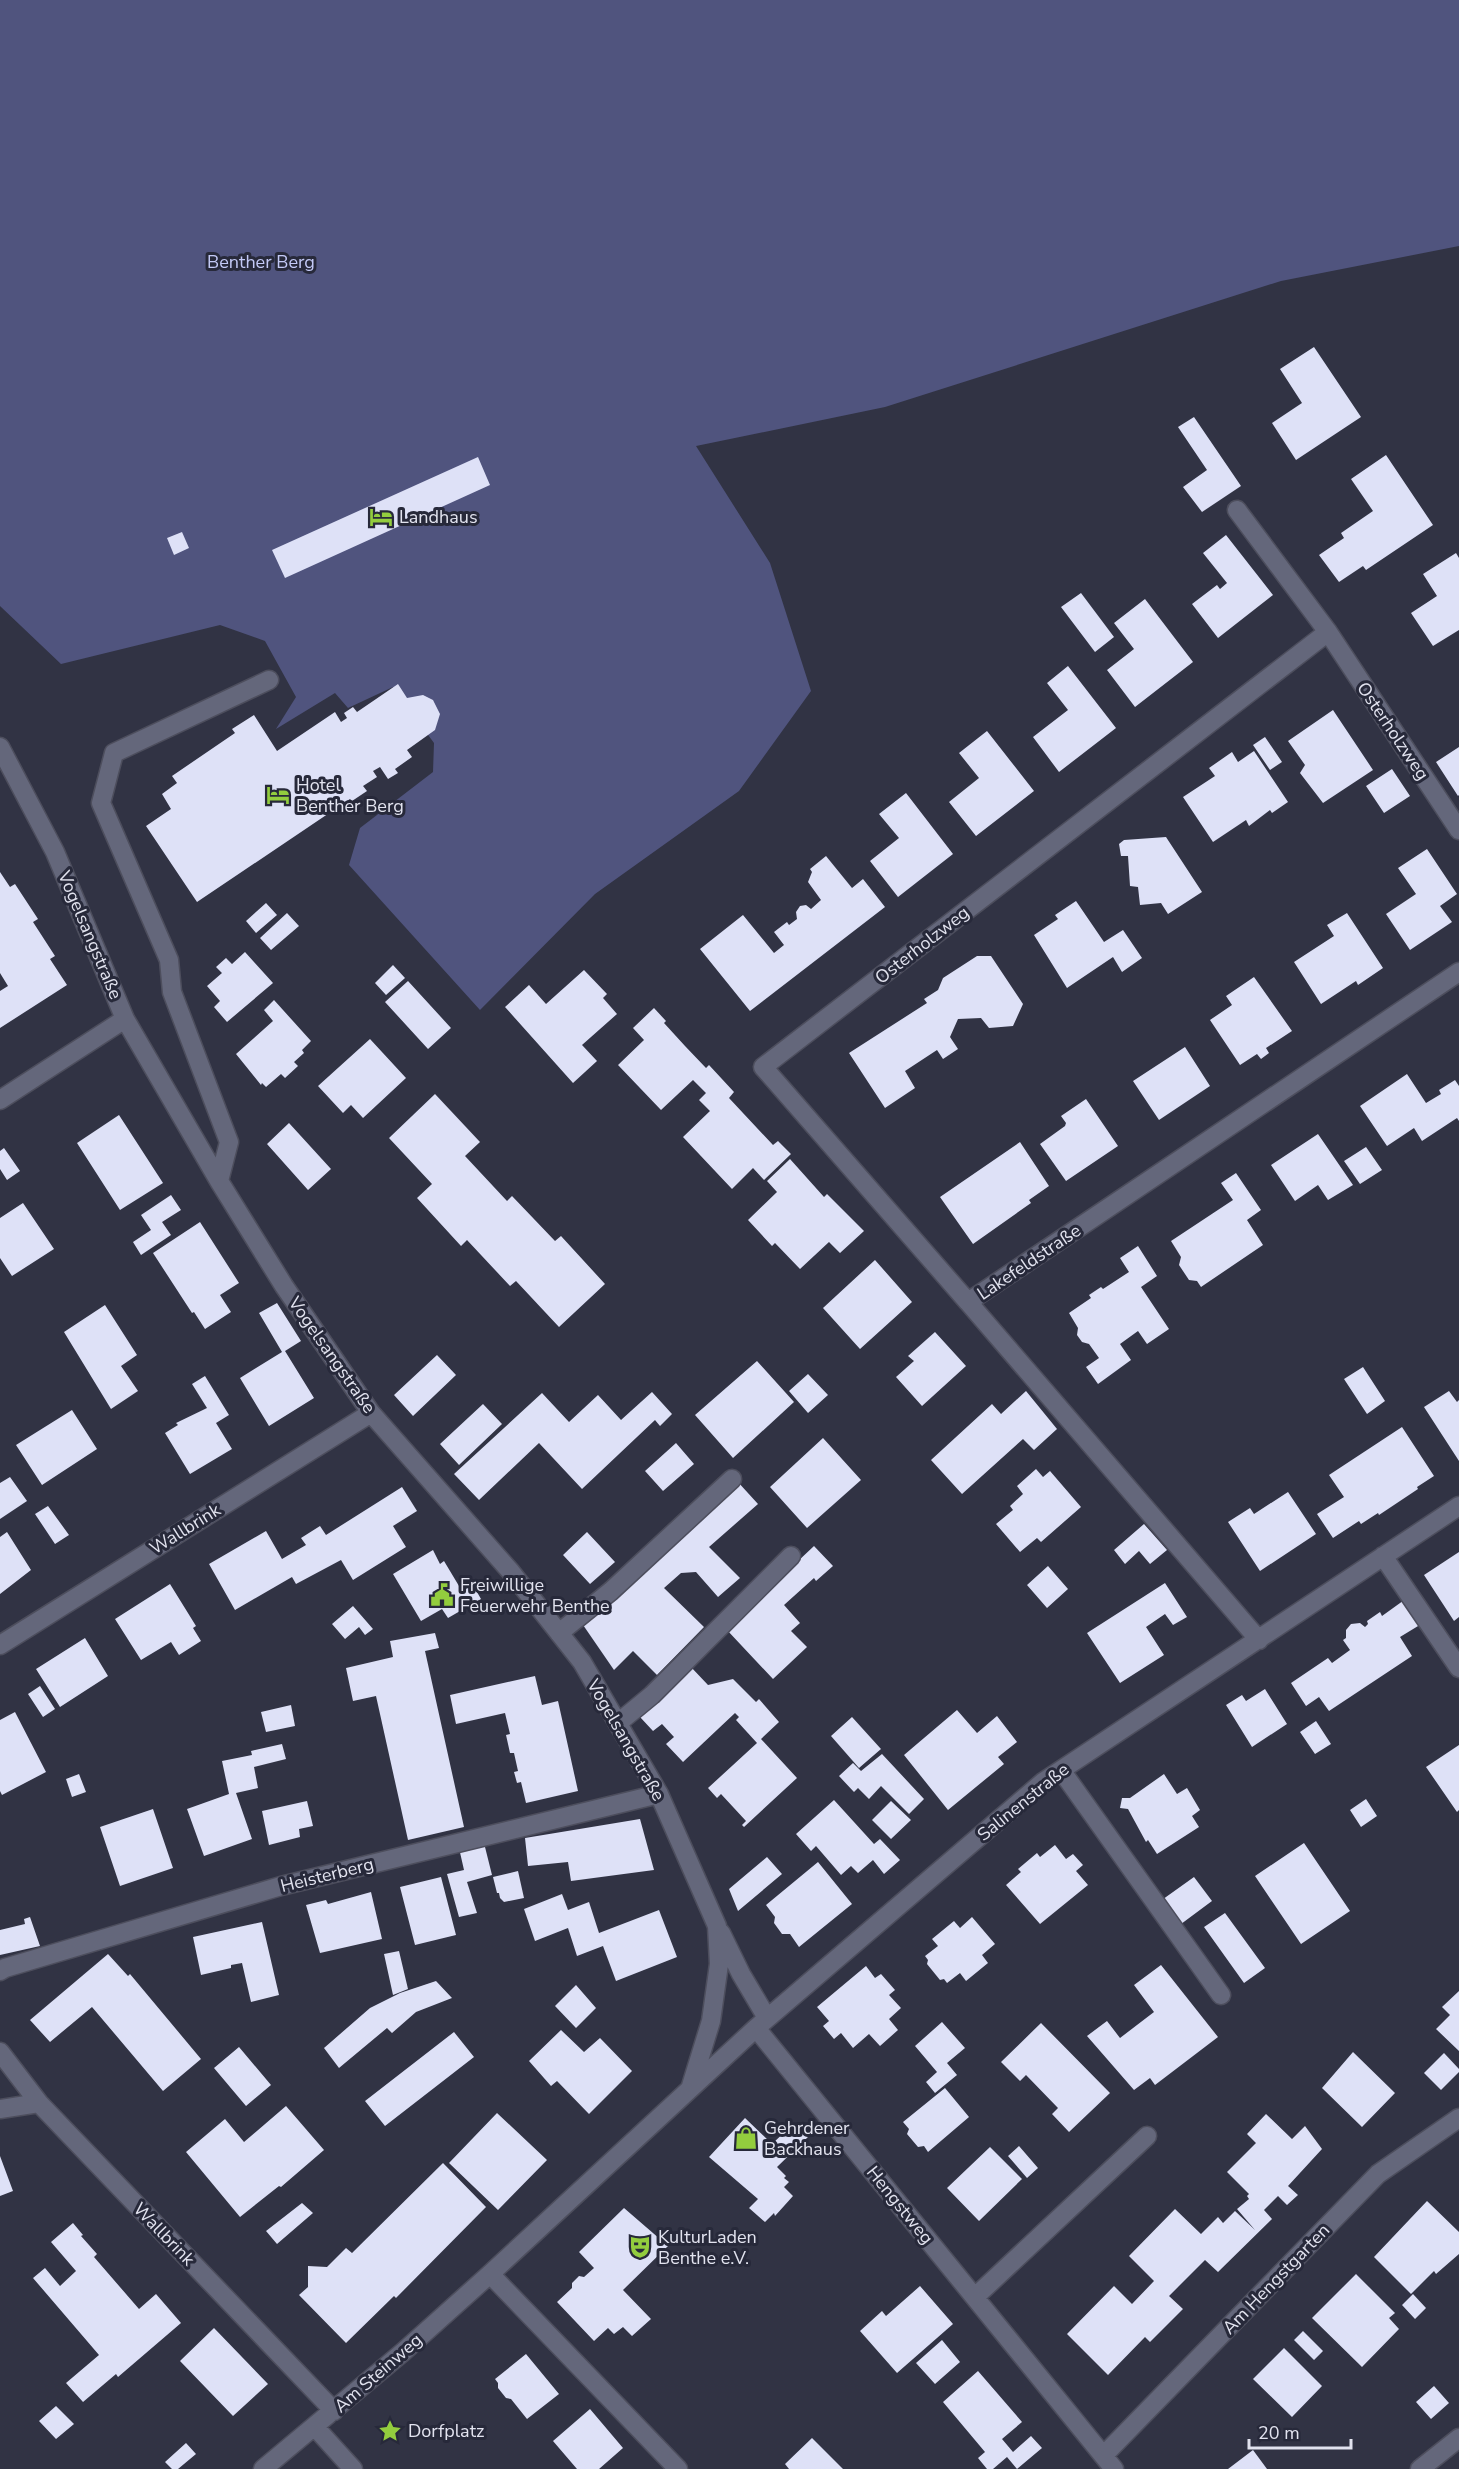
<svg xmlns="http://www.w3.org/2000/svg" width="1459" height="2469" font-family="'Nunito Sans',sans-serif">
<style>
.green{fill:#50547e}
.building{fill:#dee1f7}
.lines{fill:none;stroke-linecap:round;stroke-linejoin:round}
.minor-casing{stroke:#4d4e5d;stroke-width:21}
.minor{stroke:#64677b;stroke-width:18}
.labels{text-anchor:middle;stroke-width:6;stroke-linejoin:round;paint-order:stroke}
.park-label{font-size:18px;fill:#c3c9f6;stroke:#27293a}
.poi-label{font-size:18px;fill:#e2e3ef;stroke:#27293a;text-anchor:start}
.street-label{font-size:18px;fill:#e2e3ef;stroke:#27293a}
</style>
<rect width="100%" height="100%" fill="#313344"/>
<path class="green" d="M0 0H1459V246L1281 281 885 407 696 446 770 563 811 691 739 791 595 894 480 1010 349 865 360 828 433 772 434 743 393 687 348 708 335 693 276 729 296 697 265 641 220 625 61 664 0 606Z"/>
<path class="building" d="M1314 347 1361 417 1296 460 1272 423 1302 403 1280 369Z
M1194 417 1241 486 1202 512 1183 487 1207 470 1178 427Z
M1386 455 1433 525 1366 570 1363 566 1339 582 1319 555 1344 538 1341 533 1373 511 1351 479Z
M478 457 490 485 285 578 272 550Z
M182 532 189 548 174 555 167 538Z
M1226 535 1273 595 1218 638 1192 604 1217 585 1220 589 1227 583 1203 553Z
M1456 553 1459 558V630L1433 646 1411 613 1437 596 1423 574Z
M1081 593 1114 637 1095 652 1061 607Z
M1145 599 1193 662 1135 707 1107 670 1134 649 1114 623Z
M1068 666 1116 728 1059 772 1033 737 1068 710 1047 683Z
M398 684 407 698 423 695 433 700 440 714 435 730 407 750 412 757 395 769 398 773 388 779 380 767 373 771 377 777 363 786 367 791 352 801 350 799 197 902 146 826 171 809 162 794 177 783 172 776 235 733 232 729 254 715 277 751 335 712 341 722 347 718 344 713 353 707 357 712Z
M1333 710 1373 770 1323 803 1300 773 1305 765 1288 741Z
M987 731 1034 791 976 836 949 802 979 778 959 753Z
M1265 737 1282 762 1270 770 1253 745Z
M1459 747V795L1458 796 1436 762Z
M1254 751 1288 802 1272 813 1270 810 1249 826 1246 820 1213 842 1183 797 1215 776 1209 768 1232 752 1238 762Z
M1392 769 1410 796 1384 813 1366 786Z
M906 793 953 854 898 897 870 861 899 838 879 814Z
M1166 837 1202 892 1168 914 1161 903 1140 905 1138 887 1130 886 1128 856H1121L1119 844 1124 840Z
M1427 849 1457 894 1440 906 1452 922 1410 950 1386 914 1416 894 1398 868Z
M826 856 852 888 863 879 885 907 750 1011 700 949 743 915 774 953 784 945 774 932 787 922 789 925 797 919 796 912 800 906 806 905 811 909 821 900 808 882 812 872 810 869Z
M0 872 10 887 15 884 38 919 33 922 55 956 50 959 67 985 0 1028V991L8 986 0 973Z
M1076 901 1104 942 1123 930 1142 958 1122 972 1113 957 1067 988 1034 935 1058 919 1055 915Z
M266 903 277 915 256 933 246 921Z
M287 913 299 926 271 950 260 938Z
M1347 913 1383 968 1358 985 1356 981 1321 1004 1294 962 1334 936 1327 925Z
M245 952 273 983 227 1022 214 1007 220 1001 207 986 222 973 216 967 226 958 232 964Z
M977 956H991L1023 1004 1013 1026 989 1028 981 1018 958 1019 950 1037 958 1049 943 1059 937 1050 905 1071 915 1088 885 1108 849 1053 927 1003 924 999 938 990 943 978Z
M393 965 405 978 386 995 375 983Z
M584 970 607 994 603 998 617 1014 582 1045 597 1061 573 1083 505 1007 529 985 546 1004Z
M1254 977 1292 1031 1266 1048 1269 1053 1261 1059 1257 1054 1240 1065 1210 1020 1232 1005 1226 996Z
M408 981 451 1028 428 1049 385 1002Z
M274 1000 311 1041 302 1050 304 1053 294 1062 298 1066 285 1078 281 1074 266 1087 262 1083 261 1085 236 1054 273 1021 264 1010Z
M654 1008 666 1021 664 1023 685 1046 706 1068 709 1065 734 1092 729 1098 773 1145 778 1141 791 1154 764 1180 753 1168 732 1189 683 1137 710 1111 699 1100 706 1093 693 1080 661 1110 618 1065 644 1040 633 1028Z
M370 1039 406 1078 363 1118 351 1105 343 1113 318 1086Z
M1185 1047 1210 1086 1159 1120 1133 1081Z
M1407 1074 1426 1103 1441 1094 1439 1090 1455 1080 1459 1086V1121L1457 1118 1422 1141 1414 1128 1387 1146 1360 1106Z
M435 1094 480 1142 465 1156 507 1201 512 1196 555 1241 561 1236 605 1284 559 1327 516 1281 510 1286 467 1240 461 1246 417 1198 432 1184 389 1138Z
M1086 1099 1118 1146 1066 1181 1040 1144 1065 1126 1066 1123 1061 1116Z
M119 1115 163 1183 120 1210 77 1143Z
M289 1123 331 1169 308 1190 267 1144Z
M1318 1134 1353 1185 1328 1200 1318 1185 1295 1201 1271 1165Z
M1020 1142 1049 1186 1029 1200 1031 1203 973 1244 940 1197Z
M1366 1147 1382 1170 1360 1184 1344 1161Z
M4 1148 20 1171 7 1180 0 1169V1151Z
M790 1159 824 1197 827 1194 864 1231 840 1253 829 1242 800 1269 775 1243 772 1246 748 1220 777 1192 767 1181Z
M1236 1173 1261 1210 1247 1220 1263 1245 1201 1287 1197 1281 1189 1280 1179 1265 1181 1257 1171 1241 1233 1200 1221 1183Z
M171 1195 181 1210 162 1222 171 1235 141 1255 133 1242 151 1230 141 1215Z
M23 1203 54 1249 12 1276 0 1258V1218Z
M200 1222 239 1283 220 1295 231 1312 205 1329 194 1312 192 1313 153 1253Z
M1138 1246 1157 1276 1141 1287 1169 1329 1147 1344 1138 1331 1120 1344 1131 1360 1098 1384 1086 1367 1099 1358 1089 1344 1082 1342 1077 1335 1078 1328 1069 1313 1091 1298 1089 1295 1101 1287 1103 1289 1129 1272 1120 1258Z
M875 1260 912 1302 860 1349 823 1308Z
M277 1303 301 1341 285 1351 314 1398 269 1426 240 1378 282 1352 259 1313Z
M105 1305 137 1355 121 1366 138 1391 111 1409 64 1332Z
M935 1332 966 1366 922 1406 896 1377 914 1361 908 1356Z
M437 1355 456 1375 413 1416 394 1395Z
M757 1361 794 1402 733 1458 695 1415Z
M1363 1367 1385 1401 1367 1414 1344 1379Z
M808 1374 828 1395 808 1413 789 1391Z
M205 1376 229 1415 216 1423 232 1449 190 1474 165 1433 178 1425 176 1423 207 1408 192 1384Z
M1026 1391 1057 1429 1034 1450 1023 1439 962 1494 931 1460 992 1404 1001 1414Z
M1449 1391 1457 1402 1459 1400V1461L1424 1407Z
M652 1392 672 1414 660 1426 655 1420 582 1489 539 1443 479 1500 454 1474 542 1393 569 1422 598 1395 621 1420Z
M483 1404 502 1424 459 1465 440 1444Z
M72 1410 97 1449 42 1485 16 1445Z
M1402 1427 1434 1476 1417 1487 1418 1489 1379 1515 1378 1513 1361 1524 1359 1521 1333 1538 1317 1514 1344 1497 1329 1475Z
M823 1438 861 1480 807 1528 770 1487Z
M676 1443 694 1464 663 1491 645 1471Z
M1036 1469 1043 1477 1050 1471 1081 1507 1041 1542 1037 1538 1020 1552 996 1524 1013 1510 1010 1506 1023 1494 1017 1486Z
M10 1477 27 1501 0 1519V1483Z
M737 1481 758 1504 709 1547 740 1578 718 1597 696 1572 681 1573 664 1588 704 1627 657 1675 633 1651 614 1670 581 1622Z
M402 1487 417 1511 393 1526 406 1547 353 1580 341 1560 296 1584 292 1577 235 1610 209 1564 266 1531 282 1559 306 1545 301 1538 320 1526 326 1535Z
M1288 1492 1316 1534 1260 1571 1228 1522 1250 1508 1254 1514Z
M48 1506 69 1535 55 1544 35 1514Z
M1144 1524 1167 1550 1150 1564 1139 1551 1125 1564 1114 1550Z
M7 1532 31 1570 0 1594V1537Z
M587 1532 615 1562 590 1584 563 1555Z
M814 1546 833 1566 816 1581 814 1578 784 1605 800 1623 791 1631 807 1647 773 1679 726 1629Z
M433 1550 440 1564 444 1561 462 1591 473 1585 481 1599 448 1618 442 1609 421 1621 393 1574Z
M1459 1552V1617L1454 1621 1424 1575Z
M1048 1566 1068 1589 1047 1608 1027 1585Z
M1165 1583 1187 1617 1173 1625 1165 1614 1146 1627 1164 1655 1120 1683 1087 1633Z
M170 1584 196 1626 193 1628 201 1641 179 1655 171 1642 141 1660 115 1619Z
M1407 1598 1423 1623 1400 1637 1412 1656 1329 1711 1319 1697 1306 1706 1291 1683 1328 1658 1332 1663 1350 1650 1343 1640 1346 1638V1630L1351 1624 1360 1623 1365 1627 1368 1624 1367 1621 1380 1612 1382 1616Z
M353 1606 373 1629 365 1635 359 1627 345 1639 332 1624Z
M435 1633 439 1648 425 1651 464 1827 408 1840 376 1696 353 1701 346 1668 393 1657 390 1641Z
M85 1638 108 1676 60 1707 36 1669Z
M690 1666 708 1685 733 1679 756 1702 759 1699 779 1722 761 1739 797 1778 744 1827 742 1825 746 1821 721 1794 717 1798 708 1788 757 1743 736 1720 739 1717 735 1713 683 1762 666 1744 674 1737 662 1724 653 1731 640 1717Z
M535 1676 542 1705 558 1701 578 1791 526 1803 521 1782 517 1783 514 1772 518 1771 514 1753H510L506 1735 510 1734 505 1713 456 1724 450 1695Z
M40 1686 55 1709 43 1717 28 1694Z
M1265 1689 1287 1724 1252 1747 1226 1705 1242 1695 1246 1701Z
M291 1705 295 1726 266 1732 261 1712Z
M957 1710 977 1733 997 1716 1017 1742 998 1757 1004 1764 948 1810 904 1755Z
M15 1712 46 1772 2 1795 0 1791V1720Z
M852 1717 881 1749 859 1768 831 1736Z
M1316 1721 1331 1744 1315 1754 1300 1732Z
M282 1744 286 1759 254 1767 258 1788 236 1793 252 1839 204 1856 187 1809 229 1794 222 1761 252 1755 251 1751Z
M1459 1745V1810L1457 1812 1426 1767Z
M882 1754 924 1799 909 1814 881 1786 869 1799 858 1788 854 1792 839 1776 853 1763 861 1771Z
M79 1774 86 1792 72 1797 66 1779Z
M1164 1774 1177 1794 1187 1788 1200 1810 1192 1816 1199 1827 1157 1854 1148 1840 1146 1842 1128 1809 1120 1808 1122 1798H1130Z
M1366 1799 1377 1816 1361 1827 1350 1810Z
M834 1800 874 1844 880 1839 900 1860 884 1874 873 1860 858 1873 851 1866 841 1875 816 1846 811 1851 796 1834Z
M307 1801 313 1826 299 1829 300 1837 269 1845 262 1811Z
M891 1801 911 1820 891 1839 872 1820Z
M153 1809 173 1868 120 1886 100 1827Z
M640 1819 654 1870 571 1881 568 1862 528 1866 525 1838Z
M484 1843 492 1875 467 1882 477 1913 459 1917 447 1874 464 1870 459 1848Z
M1304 1843 1350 1911 1301 1944 1255 1876Z
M1055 1845 1066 1859 1073 1854 1083 1865 1076 1871 1088 1885 1040 1924 1006 1885 1021 1872 1018 1869 1037 1853 1040 1857Z
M767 1857 782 1874 738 1911 729 1889Z
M818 1862 852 1904 799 1947 790 1934H782L774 1923 775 1917 766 1905Z
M518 1871 524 1898 504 1902 500 1898 499 1893H497L493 1877Z
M441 1877 456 1935 415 1945 400 1887Z
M1194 1877 1212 1901 1177 1927 1159 1902Z
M371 1892 382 1939 320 1953 306 1905 326 1900 328 1904Z
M562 1894 568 1910 589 1902 599 1933 659 1910 677 1957 616 1981 603 1946 577 1956 568 1928 535 1941 524 1909Z
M1225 1913 1265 1968 1244 1983 1204 1927Z
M30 1917 40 1946 0 1955V1930L25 1924 24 1919Z
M972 1917 995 1944 982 1955 988 1963 966 1981 960 1973 947 1983 944 1979 940 1980 927 1964 928 1960 925 1956 938 1946 932 1939 954 1921 960 1928Z
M262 1922 279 1995 251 2002 242 1963 231 1965V1968L201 1975 193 1937Z
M399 1951 408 1989 393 1995 384 1954Z
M108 1954 128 1976 130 1974 201 2059 163 2091 92 2007 50 2042 30 2020Z
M1161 1965 1218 2037 1155 2085 1150 2078 1134 2090 1087 2036 1107 2021 1120 2038 1154 2012 1134 1985Z
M866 1966 875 1978 881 1974 895 1990 889 1995 901 2008 889 2019 898 2030 880 2046 869 2034 853 2048 841 2033 834 2039 823 2026 829 2021 817 2007Z
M436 1981 452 1998 416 2012 392 2033 387 2028 339 2068 324 2048 370 2008 400 1993Z
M576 1985 596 2008 576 2028 555 2006Z
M1459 1991V2051L1436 2029 1450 2015 1442 2007Z
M942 2022 965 2048 947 2063 957 2075 935 2093 926 2082 937 2072 915 2046Z
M1041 2023 1110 2093 1069 2132 1052 2114 1058 2108 1026 2075 1020 2081 1001 2062Z
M561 2030 584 2052 600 2038 632 2071 589 2114 557 2081 551 2086 529 2061Z
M454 2032 474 2057 385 2126 365 2101Z
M239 2047 271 2085 246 2106 214 2068Z
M1353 2052 1395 2093 1362 2127 1322 2088Z
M1444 2053 1459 2069V2072L1441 2090 1424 2073Z
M945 2088 969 2117 928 2152 924 2146 918 2147 907 2134 909 2129 903 2122Z
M286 2106 324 2150 281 2187 279 2186 240 2217 186 2152 225 2119 244 2142Z
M497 2113 547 2160 498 2210 449 2163Z
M1266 2114 1292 2139 1305 2126 1322 2149 1288 2186 1298 2195 1287 2205 1278 2196 1264 2210 1272 2219 1218 2272 1205 2260 1169 2296 1183 2309 1150 2342 1145 2337 1108 2375 1067 2334 1114 2286 1132 2304 1154 2281 1129 2256 1175 2209 1201 2234 1218 2217 1223 2223 1235 2211 1255 2230 1237 2209 1249 2199 1247 2196 1249 2194 1227 2172 1256 2143 1247 2134Z
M745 2118 772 2144 792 2125 809 2136 777 2167 786 2176 784 2178 789 2182 784 2187 793 2196 775 2216 774 2213 765 2222 749 2208 758 2199 709 2157Z
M1019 2146 1038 2168 1027 2178 1008 2156Z
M990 2147 1022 2179 979 2221 947 2188Z
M0 2156 13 2191 0 2196Z
M443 2163 486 2207 396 2298 394 2296 346 2343 299 2295 308 2287V2266L327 2267 346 2248 352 2253Z
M1427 2201 1459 2232V2254L1436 2274 1434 2271 1411 2294 1374 2257Z
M302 2203 313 2213 277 2244 266 2231Z
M624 2208 668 2246 623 2290 651 2319 632 2336 623 2327 614 2334 608 2328 594 2341 557 2302 572 2288V2283L579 2276 584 2277 594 2268 579 2252Z
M73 2223 83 2235 81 2236 97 2254 94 2257 139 2309 156 2294 181 2323 118 2377 116 2374 83 2402 66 2383 99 2355 33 2278 45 2268 60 2286 76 2271 51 2242Z
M1356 2274 1395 2313 1389 2318 1399 2329 1362 2367 1312 2318Z
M920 2286 953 2324 897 2373 860 2331 882 2311 886 2316Z
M1413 2294 1426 2308 1415 2319 1402 2305Z
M214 2328 268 2384 233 2416 180 2361Z
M1303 2331 1323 2351 1314 2360 1294 2340Z
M942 2340 960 2362 935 2384 916 2363Z
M1284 2348 1322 2386 1292 2417 1253 2379Z
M526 2354 559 2394 527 2419 511 2399 506 2398 498 2388V2383L495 2379Z
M978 2371 1022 2422 1002 2439 1013 2452 1031 2436 1042 2448 1017 2469 1007 2457 993 2469H987L978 2458 985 2452 943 2402Z
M1434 2386 1449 2403 1431 2419 1416 2402Z
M56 2406 74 2424 56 2439 39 2421Z
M590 2409 623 2448 599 2469H577L553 2441Z
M812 2438 843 2469H789L785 2464Z
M186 2443 196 2454 178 2469H172L165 2462Z
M1253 2450 1267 2469H1228Z"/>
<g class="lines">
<g class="minor-casing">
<path id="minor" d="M1237 510 1328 632
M0 747 55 852 125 1019 219 1181 284 1286 371 1413 511 1572 582 1662 659 1794 717 1926 719 1964 711 2021 691 2086
M0 1100 125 1019
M219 1181 229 1142 172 992 169 960 101 803 114 753 269 680
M968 1302 763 1067 1328 632 1459 830
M1383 1556 1459 1668
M559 1633 611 1591 732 1479
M1259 1640 968 1302 1459 972
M0 1645 371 1413
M618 1723 652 1695 791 1556
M1061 1770 1221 1995
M721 1933 741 1974 767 2018
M0 1971 5 1968 281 1886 659 1794
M756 2028 1114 2469
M0 2052 39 2103 334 2411
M0 2109 39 2103
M490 2274 678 2469
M975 2297 1147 2136
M315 2427 353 2469
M1104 2455 1378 2174 1459 2118
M263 2469 403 2352 490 2274 756 2028 1043 1782 1459 1506
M1420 2469 1459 2438"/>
</g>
<use href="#minor" class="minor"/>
</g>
<defs>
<g id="hotel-bare" transform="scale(1.8)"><path d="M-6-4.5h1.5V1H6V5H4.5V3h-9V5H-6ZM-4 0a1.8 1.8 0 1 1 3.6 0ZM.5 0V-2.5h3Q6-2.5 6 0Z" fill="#93cd3e" stroke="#27293a" stroke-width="2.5" paint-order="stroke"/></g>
<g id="civic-bare" transform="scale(1.8)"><path d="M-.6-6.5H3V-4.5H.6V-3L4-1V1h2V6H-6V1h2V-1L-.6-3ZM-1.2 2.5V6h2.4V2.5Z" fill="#93cd3e" stroke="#27293a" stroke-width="2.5" paint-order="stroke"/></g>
<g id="shop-bare" transform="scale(1.8)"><path d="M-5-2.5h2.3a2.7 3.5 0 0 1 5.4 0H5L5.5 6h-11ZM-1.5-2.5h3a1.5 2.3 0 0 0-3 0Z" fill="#93cd3e" stroke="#27293a" stroke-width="2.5" paint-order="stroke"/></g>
<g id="theatre-bare" transform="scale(1.8)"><path d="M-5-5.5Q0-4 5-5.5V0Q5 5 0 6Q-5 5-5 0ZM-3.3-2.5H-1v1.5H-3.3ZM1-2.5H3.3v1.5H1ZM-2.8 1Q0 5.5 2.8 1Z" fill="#93cd3e" stroke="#27293a" stroke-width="2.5" paint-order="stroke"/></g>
<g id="sight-bare" transform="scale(1.8)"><path d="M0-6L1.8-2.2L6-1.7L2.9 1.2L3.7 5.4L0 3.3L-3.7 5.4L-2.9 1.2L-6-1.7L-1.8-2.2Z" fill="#93cd3e" stroke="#27293a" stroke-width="2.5" paint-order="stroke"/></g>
</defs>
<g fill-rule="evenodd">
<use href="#hotel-bare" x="381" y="517"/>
<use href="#hotel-bare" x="278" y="795"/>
<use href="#civic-bare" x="442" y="1595"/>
<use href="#shop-bare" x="746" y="2138"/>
<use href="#theatre-bare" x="640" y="2247"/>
<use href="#sight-bare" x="390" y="2431"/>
</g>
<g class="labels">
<g class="park-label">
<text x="261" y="268">Benther Berg</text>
</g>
<g class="poi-label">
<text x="399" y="523">Landhaus</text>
<text x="296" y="791">Hotel<tspan x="296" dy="21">Benther Berg</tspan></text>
<text x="460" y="1591">Freiwillige<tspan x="460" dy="21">Feuerwehr Benthe</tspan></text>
<text x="764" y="2134">Gehrdener<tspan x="764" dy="21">Backhaus</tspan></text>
<text x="658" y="2243">KulturLaden<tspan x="658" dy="21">Benthe e.V.</tspan></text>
<text x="408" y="2437">Dorfplatz</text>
</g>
<g class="street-label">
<text transform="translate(1393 731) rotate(56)" y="6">Osterholzweg</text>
<text transform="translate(90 935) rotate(67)" y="6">Vogelsangstraße</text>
<text transform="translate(922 945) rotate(-38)" y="6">Osterholzweg</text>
<text transform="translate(1029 1262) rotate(-34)" y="6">Lakefeldstraße</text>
<text transform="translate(332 1355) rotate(55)" y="6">Vogelsangstraße</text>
<text transform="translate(185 1529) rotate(-32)" y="6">Wallbrink</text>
<text transform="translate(626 1740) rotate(60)" y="6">Vogelsangstraße</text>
<text transform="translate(1023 1802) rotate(-39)" y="6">Salinenstraße</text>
<text transform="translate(327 1875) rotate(-14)" y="6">Heisterberg</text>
<text transform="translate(900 2205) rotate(51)" y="6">Hengstweg</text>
<text transform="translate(164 2234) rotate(46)" y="6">Wallbrink</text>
<text transform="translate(1276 2279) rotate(-46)" y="6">Am Hengstgarten</text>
<text transform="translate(378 2373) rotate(-41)" y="6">Am Steinweg</text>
</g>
</g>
<path d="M1249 2439v9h102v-9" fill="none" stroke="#e2e3ef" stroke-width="3"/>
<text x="1258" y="2439" font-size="18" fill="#e2e3ef" stroke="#27293a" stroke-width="4.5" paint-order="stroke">20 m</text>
</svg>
